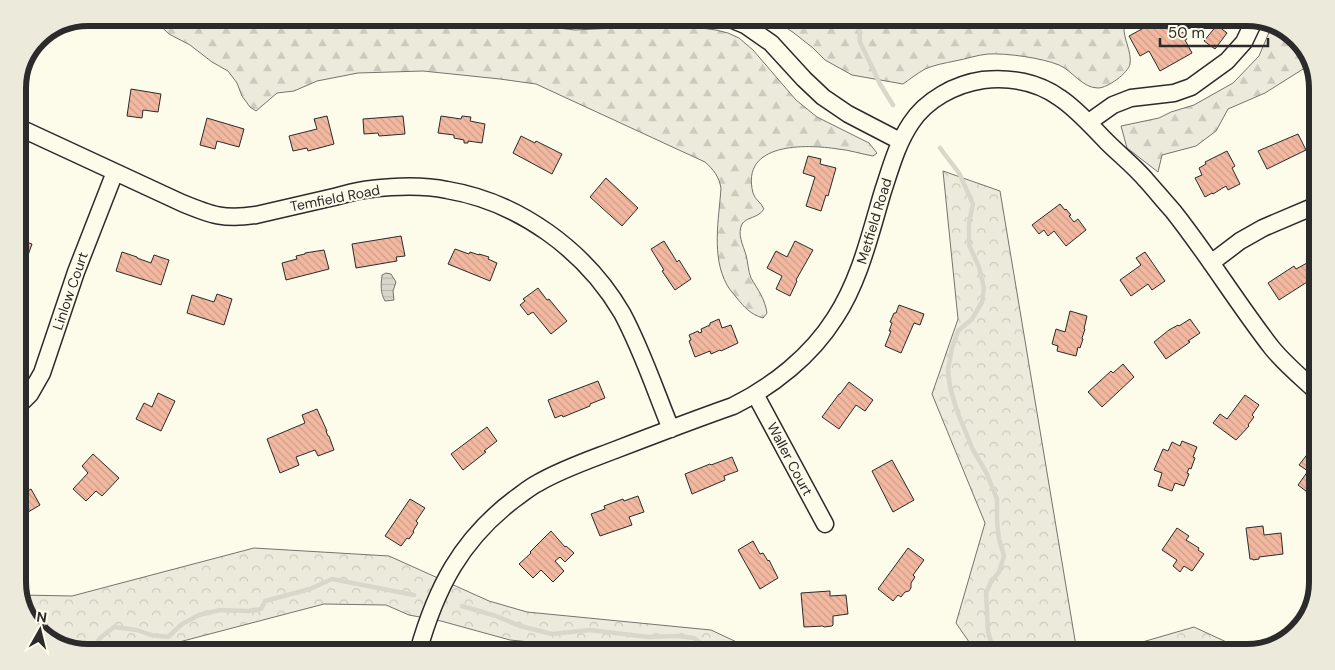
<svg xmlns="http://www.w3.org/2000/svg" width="1335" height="670" font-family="'DM Sans',sans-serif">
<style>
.forest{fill:url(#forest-firs);stroke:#74746e}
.park{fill:url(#park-crowns);stroke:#74746e}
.water{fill:url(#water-rules);stroke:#74746e}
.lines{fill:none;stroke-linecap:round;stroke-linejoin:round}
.stream{stroke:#d8d7c9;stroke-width:4.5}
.building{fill:url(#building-back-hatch);stroke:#2b2b2b}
.minor-casing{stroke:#2b2b2b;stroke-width:19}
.minor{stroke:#fdfbea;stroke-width:16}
.labels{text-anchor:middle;stroke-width:4;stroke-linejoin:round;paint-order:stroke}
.street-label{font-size:14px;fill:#2b2b2b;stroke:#fdfbea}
.rim{fill:none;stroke:#2b2b2b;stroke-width:6}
</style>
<defs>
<pattern id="forest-firs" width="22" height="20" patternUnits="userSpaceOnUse" patternTransform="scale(1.25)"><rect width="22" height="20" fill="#ecebdb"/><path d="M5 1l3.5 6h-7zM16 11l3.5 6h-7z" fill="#cbcabc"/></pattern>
<pattern id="park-crowns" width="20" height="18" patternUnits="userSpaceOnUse" patternTransform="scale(1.25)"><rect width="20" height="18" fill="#ecebdb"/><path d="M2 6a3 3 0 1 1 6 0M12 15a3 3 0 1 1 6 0" fill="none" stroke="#cbcabc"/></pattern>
<pattern id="water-rules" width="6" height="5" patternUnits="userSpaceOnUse" patternTransform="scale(1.25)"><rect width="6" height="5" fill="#d8d7c9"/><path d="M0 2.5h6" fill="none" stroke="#bab9ad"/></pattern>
<pattern id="building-back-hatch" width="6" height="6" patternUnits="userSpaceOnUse" patternTransform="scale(1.25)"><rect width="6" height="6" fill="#f2b8a0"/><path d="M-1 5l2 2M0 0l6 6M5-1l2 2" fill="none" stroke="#d09e8a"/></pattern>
</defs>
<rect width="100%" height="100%" fill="#fdfbea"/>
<path class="forest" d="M152 18H512L541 26 575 30 679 25 716 30 728 33 739 38 753 50 796 100 817 117 869 143 877 153 873 156C861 154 850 150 838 149 806 144 740 142 753 193 755 200 761 202 764 209 764 209 760 214 759 214 754 218 746 218 742 224 737 234 743 245 746 255 748 262 748 271 751 278 758 290 765 299 767 313L763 318C750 314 745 308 736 297 733 293 729 289 727 285 711 256 719 219 721 188 719 177 714 170 705 162L536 84 500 79 423 71 358 73 317 81 294 91 277 93 256 111 250 107 242 96 237 83 228 71 212 62 190 45 169 34Z
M772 18H1135L1124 26C1123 39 1132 51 1130 64 1128 73 1108 88 1098 88 1082 88 1073 71 1059 65 1042 58 1007 53 988 54 977 55 966 59 955 61 945 63 934 65 925 69 918 73 910 79 903 84L852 75 825 60 813 48 794 33Z
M1273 23 1278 25 1305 49 1311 64 1265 93 1228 109 1216 131 1196 146 1162 155 1158 172 1127 148 1121 126 1159 118 1171 112 1194 105 1233 83 1259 56Z"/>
<path class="park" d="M943 171 1000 191 1077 652H976L956 623 985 523 932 394 958 319Z
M254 548 389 556 489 601 527 612 711 630 758 652H630L510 640 441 621 409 615 386 605 324 604 141 652H88L57 645 30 621 21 595 72 596Z
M1194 627 1248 652H1108Z"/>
<path class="water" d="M386 273 391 274 396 282 393 291 394 300 385 301C380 292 381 285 382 275Z"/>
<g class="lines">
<path class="stream" d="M861 18 859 25 860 42 880 84 893 105
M940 148 959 173 973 204 969 223V245L979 267 984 288 982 302 972 319 958 331 952 348 948 370 950 387 957 411 973 450 986 472 997 499V521L999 539 1004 556 999 572 991 582 986 593 988 632 994 652
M462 606 496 616 520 626 552 634 590 630 648 637 677 636 694 638 713 652
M86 652 92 650 100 638 114 627 137 630 151 635 168 637 182 624 199 615 220 610 248 611 261 609 265 601 310 589 332 579 414 595"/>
</g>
<path class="building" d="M1162 18 1172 38 1183 32 1187 39 1185 40 1192 53 1160 71 1149 51 1140 56 1129 36Z
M1217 25 1227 33 1215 49 1204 41Z
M131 89 161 94 158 112 143 110 142 118 127 116Z
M327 116 334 144 308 151 307 148 293 151 289 136 317 129 314 119Z
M403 116 405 134 379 136 378 133 364 134 363 119Z
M441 116 461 119 462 116 471 117 470 121 485 124 482 143 468 141V143H464V140L454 138V135L438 133Z
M207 118 244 129 239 147 217 141 215 149 200 145Z
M1298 134 1306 150 1267 169 1258 151Z
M521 136 535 143 536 141 562 154 552 174 513 153Z
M1227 151 1235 166 1232 168 1240 184 1228 190 1226 186 1213 194 1212 193 1205 197 1195 178 1202 175 1199 168 1206 164 1205 162Z
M808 156 821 159 820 164 836 168 828 196 826 195 821 211 806 206 815 177 803 173Z
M606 178 638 208 622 226 590 197Z
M1060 204 1065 210 1066 209 1071 215 1069 216 1074 222 1078 219 1086 230 1066 246 1054 231 1048 236 1044 230 1039 234 1032 225Z
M18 217 25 220 23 225 28 226 23 241 32 244 27 258 18 255Z
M401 236 405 256 396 257 397 261 356 268 352 244Z
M664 241 677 262 679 260 691 279 675 290 662 271 664 270 651 249Z
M795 241 813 250 796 280 797 281 790 296 776 289 782 276 767 268 776 251 787 257Z
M455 249 469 254 470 252 479 255V254L489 257 488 259 497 263 490 281 448 264Z
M324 250 329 269 286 280 282 263 297 259 296 256 305 254V253Z
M122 252 137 257V258L151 263 154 255 169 260 161 285 116 271Z
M1145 252 1165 281 1152 290 1148 284 1131 296 1120 280 1141 265 1136 258Z
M1307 263 1315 277 1279 300 1268 283 1294 266 1296 269Z
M538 288 547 300 549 299 567 321 551 334 533 312 528 315 520 305 525 301 523 299Z
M217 294 232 299 224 325 187 313 192 295 214 302Z
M899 305 924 314 920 325 914 323 901 353 885 346 891 331H889L892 323 890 322 894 313H896Z
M1070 311 1087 316 1084 329H1085L1082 338 1083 339 1080 348 1078 347 1076 356 1057 351 1058 346 1052 344 1056 329 1065 332Z
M719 319 722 328 731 325 738 343 721 351 720 350 711 354 710 351 695 357 689 341 691 340 689 335 698 331 699 333 702 332 701 329 710 325V323Z
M1190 319 1200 333 1188 341 1190 342 1166 359 1154 342 1169 330 1178 325 1179 326Z
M1123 364 1134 377 1102 407 1088 392 1111 371 1113 373Z
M598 381 605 398 590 404V406L563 417 562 415 555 418 548 400Z
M849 382 873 400 865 411 856 405 839 429 822 417 839 394H840Z
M158 393 175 401 161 431 136 419 144 403 152 407Z
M1245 395 1259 405 1252 415 1254 417 1248 425 1249 426 1236 440 1213 423 1220 414 1227 419Z
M317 409 327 431H326L328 436H329L334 450 318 456 315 450 296 457 299 465 280 473 267 439 305 423 302 415Z
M487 427 497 441 484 451 486 452 463 470 451 454Z
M1182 441 1197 447 1193 457 1195 458 1191 469 1189 468 1187 473 1189 474 1184 486 1175 483 1172 491 1158 486 1162 473 1154 470 1163 449 1168 451 1172 442 1180 446Z
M1309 452 1317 458V496L1315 498 1298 485 1308 471 1299 465Z
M93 454 119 478 102 496 96 491 86 501 73 489 88 473 82 466Z
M732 457 738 471 724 476 725 480 692 494 685 474 710 464 711 465Z
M892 460 914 500 893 512 872 471Z
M31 489 40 505 18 518V497Z
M638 496 644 512 629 517 632 525 600 536 591 514 605 509 604 506 623 499 624 501Z
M410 499 425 508 416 521 418 523 413 531 414 532 409 539 407 538 401 546 385 536Z
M1263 526 1264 535 1281 533 1283 554 1259 557V559L1253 560V559H1250L1246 528Z
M1177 528 1189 536 1186 540 1199 548 1198 550 1204 554 1192 571 1184 566 1180 572 1173 566 1177 560 1162 550Z
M551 531 565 547 566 546 574 553 565 562 560 557 555 561 564 571 553 582 541 570 533 578 519 564 531 553 530 552Z
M753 541 760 554 763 553 768 561 769 560 778 578 760 589 738 550Z
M908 548 924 560 913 575 915 577 911 583V588L909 591 905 592 901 597 898 595 893 601 878 589Z
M830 591V596L846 595 848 614 833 616V625L832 626 824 627 823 626 804 627 801 593Z"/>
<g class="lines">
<g class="minor-casing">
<path id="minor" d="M728 18 745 25 771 43 804 79 823 97 848 114 900 141
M1089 122 1113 105 1131 98 1174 93 1191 87 1227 61 1244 42 1255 19
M18 127 182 203C211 215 224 220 256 215 282 209 308 203 334 197 346 194 359 190 371 189 396 186 423 185 447 190 519 202 585 250 622 313 642 350 655 390 671 429
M1211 263 1240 241 1263 228 1317 205
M755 394 825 524
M18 406 30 394 42 373 76 272 115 172
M418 652C436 588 461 539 516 498 523 493 530 487 538 483 562 469 589 460 615 450 654 435 693 420 733 406 773 386 811 356 835 318 860 280 870 234 883 191 891 167 897 144 911 123 926 100 955 84 983 80 1010 77 1038 82 1060 98 1078 110 1092 127 1107 142 1120 155 1134 166 1146 180 1155 190 1164 201 1173 211 1208 255 1237 303 1272 348 1285 364 1302 378 1317 392"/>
</g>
<use href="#minor" class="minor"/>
</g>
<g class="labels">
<g class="street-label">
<text transform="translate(335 198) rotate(-11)" y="5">Temfield Road</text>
<text transform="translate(874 221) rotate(-73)" y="5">Metfield Road</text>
<text transform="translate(70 291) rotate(-71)" y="5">Linlow Court</text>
<text transform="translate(790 459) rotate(62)" y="5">Waller Court</text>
</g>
</g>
<path d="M0 0H1335V670H0ZM88 26H1247A62 62 0 0 1 1309 88V582A62 62 0 0 1 1247 644H88A62 62 0 0 1 26 582V88A62 62 0 0 1 88 26Z" fill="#eceadb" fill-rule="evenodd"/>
<path class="rim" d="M88 26H1247A62 62 0 0 1 1309 88V582A62 62 0 0 1 1247 644H88A62 62 0 0 1 26 582V88A62 62 0 0 1 88 26Z"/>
<g transform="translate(40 630) rotate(8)" stroke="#fdfbea" stroke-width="4" paint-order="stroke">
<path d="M0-4L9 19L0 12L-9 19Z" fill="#2b2b2b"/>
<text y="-8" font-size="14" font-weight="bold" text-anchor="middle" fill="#2b2b2b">N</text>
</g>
<path d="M1160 38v8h108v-8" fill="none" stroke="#2b2b2b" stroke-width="2.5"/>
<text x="1168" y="38" font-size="15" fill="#2b2b2b" stroke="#fdfbea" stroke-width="4" paint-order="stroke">50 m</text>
</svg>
